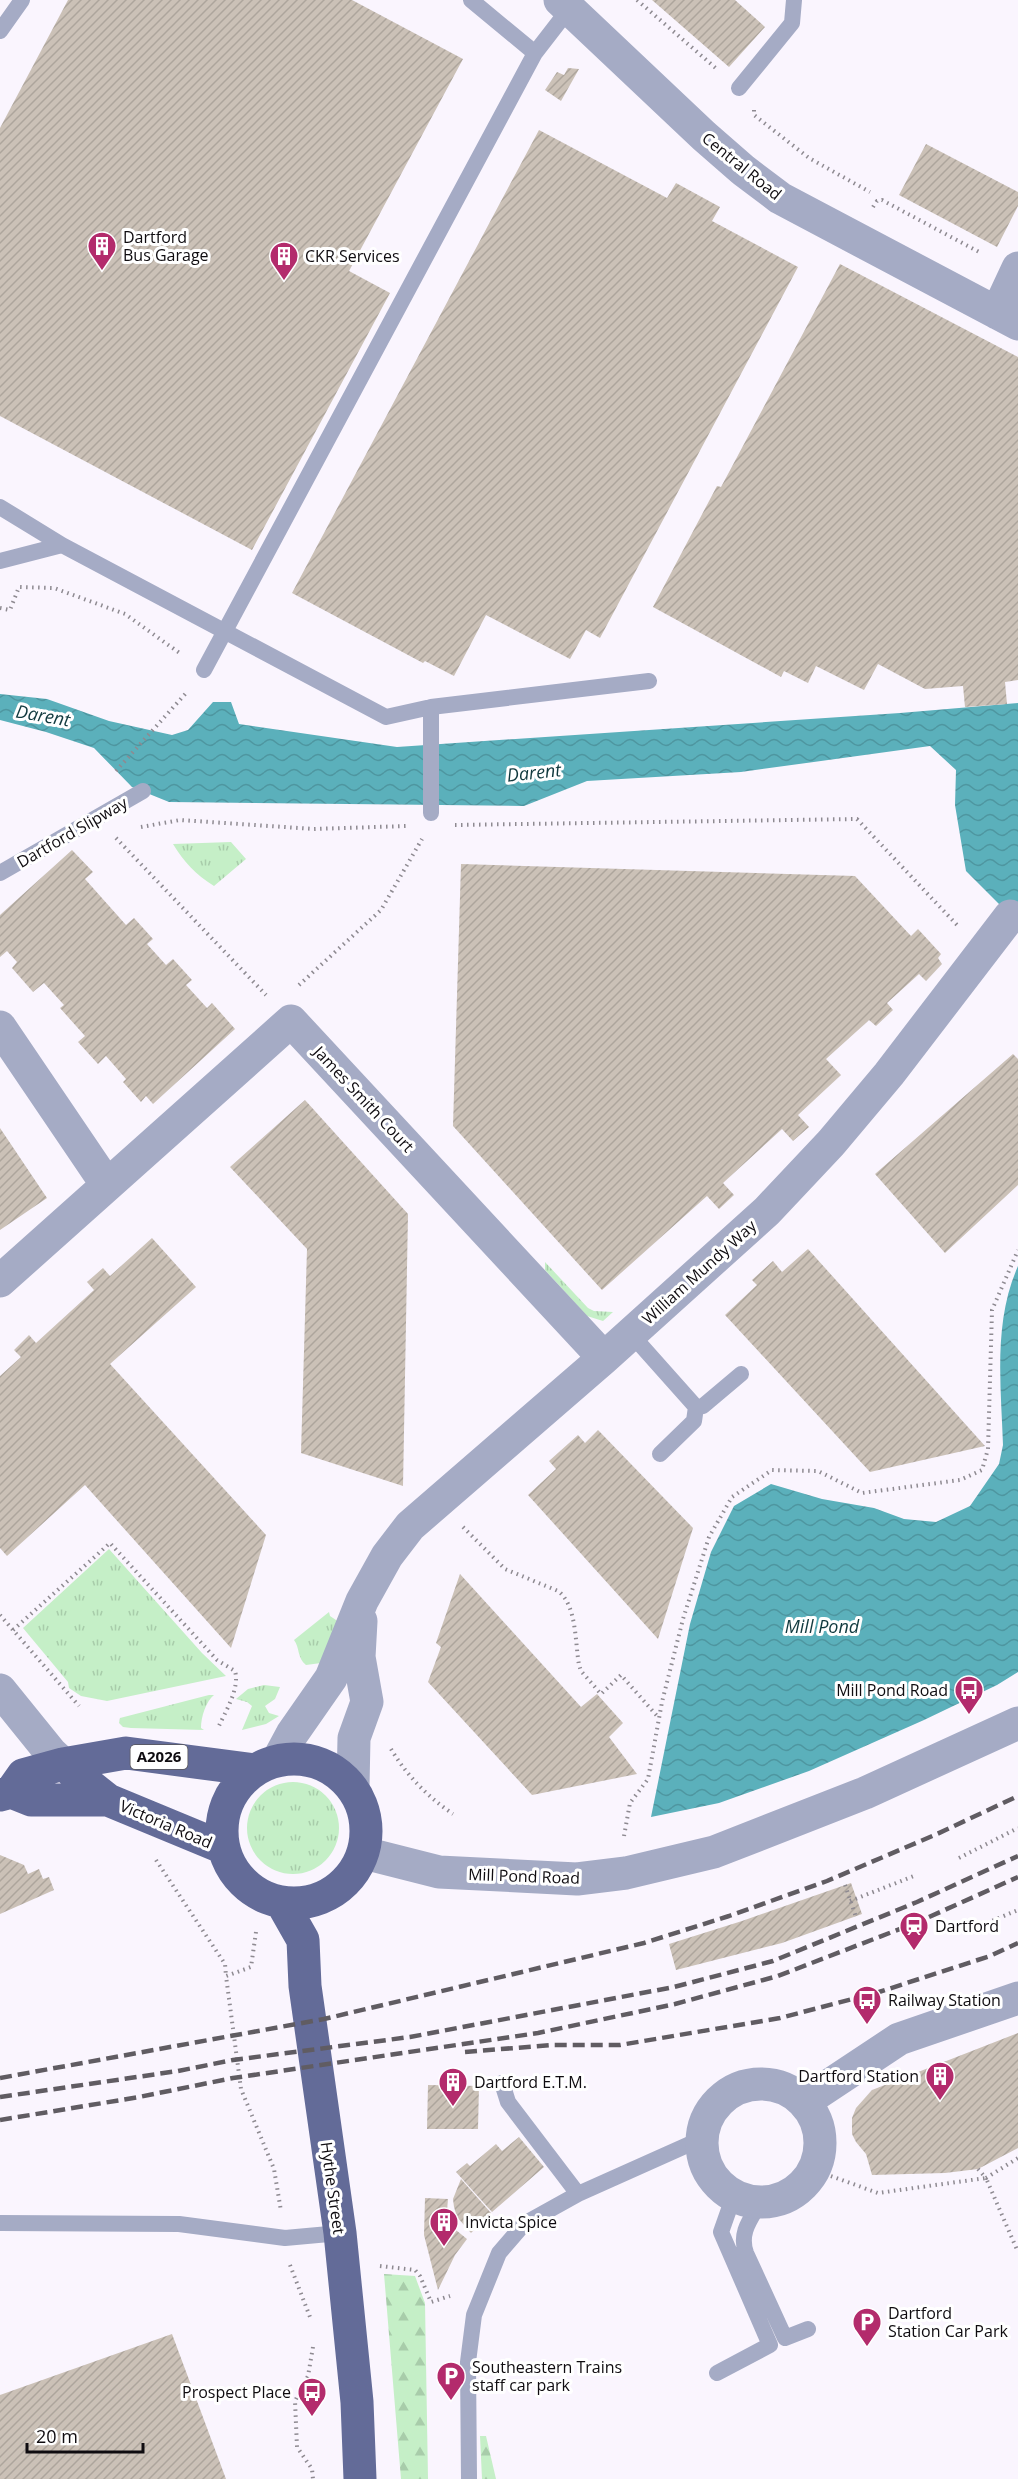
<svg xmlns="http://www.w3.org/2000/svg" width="1018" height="2479" font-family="'Open Sans',sans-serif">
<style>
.grass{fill:url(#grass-tufts)}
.forest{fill:url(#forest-firs)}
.water{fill:url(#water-waves)}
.building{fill:url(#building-hatch)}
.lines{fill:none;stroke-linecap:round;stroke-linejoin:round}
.path{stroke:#8e8a91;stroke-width:4;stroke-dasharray:1.5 4.5;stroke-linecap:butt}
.service{stroke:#a5abc5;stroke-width:16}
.minor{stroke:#a5abc5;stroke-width:33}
.tertiary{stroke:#a5abc5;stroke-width:33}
.primary{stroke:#636b98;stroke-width:33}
.rail{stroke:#605c62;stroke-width:4.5;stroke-dasharray:12 6;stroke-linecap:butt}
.labels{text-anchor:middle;stroke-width:6;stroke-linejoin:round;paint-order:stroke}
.shield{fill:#fff;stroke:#575558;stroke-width:1.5}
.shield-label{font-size:15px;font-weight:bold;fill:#0f0c10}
.street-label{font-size:16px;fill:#0f0c10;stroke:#fff}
.poi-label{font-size:16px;fill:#0f0c10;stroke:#fff;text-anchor:start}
.water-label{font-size:18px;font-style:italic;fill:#10393e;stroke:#fff}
</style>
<defs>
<pattern id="grass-tufts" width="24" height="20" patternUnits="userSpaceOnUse" patternTransform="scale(1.5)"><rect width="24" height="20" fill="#c5efc7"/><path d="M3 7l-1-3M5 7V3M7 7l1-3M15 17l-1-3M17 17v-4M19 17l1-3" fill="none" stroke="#a8ccaa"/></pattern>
<pattern id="forest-firs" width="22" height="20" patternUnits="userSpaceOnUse" patternTransform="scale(1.5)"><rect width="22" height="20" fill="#c5efc7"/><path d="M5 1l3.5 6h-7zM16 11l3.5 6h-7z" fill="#a8ccaa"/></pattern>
<pattern id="water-waves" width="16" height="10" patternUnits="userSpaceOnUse" patternTransform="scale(1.5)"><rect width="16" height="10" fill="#5bb0bb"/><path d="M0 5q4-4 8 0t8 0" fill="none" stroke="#4e96a0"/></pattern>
<pattern id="building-hatch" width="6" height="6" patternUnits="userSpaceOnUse" patternTransform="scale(1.5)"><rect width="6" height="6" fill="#cbc1b7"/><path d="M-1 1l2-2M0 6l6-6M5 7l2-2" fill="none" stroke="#ada59c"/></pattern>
</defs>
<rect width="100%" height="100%" fill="#faf5fe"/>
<path class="grass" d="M231 842 246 859 214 886C195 874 184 862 173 844Z
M545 1262 588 1308 594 1311 613 1312 603 1321 587 1316 545 1270Z
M109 1549 202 1653 226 1676 107 1701 81 1696 69 1688 68 1682 23 1628Z
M329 1612 330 1616 339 1622 321 1663 306 1665C297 1658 300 1648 294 1640Z
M264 1685 280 1687 275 1699 265 1706 269 1713 279 1716 266 1724 242 1730 252 1706 247 1702 236 1699 248 1689Z
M209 1695H214C206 1701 201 1717 201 1728L204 1730 131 1728 123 1727 119 1723 120 1718Z
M247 1828a46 46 0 1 1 92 0a46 46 0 1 1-92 0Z"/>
<path class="forest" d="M384 2274 415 2276 425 2303 428 2479H401Z
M480 2436H486L496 2479H482Z"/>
<path class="water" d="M0 694 47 699 109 721 172 735 188 730 213 702H231L239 724 397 747 900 713 1018 703V923L966 871 955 805 956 770 930 746 741 772 587 781 524 806 169 802 132 787 94 748 46 732 0 720Z
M1018 1266V1672L997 1685 924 1720 809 1771 719 1803 651 1817 690 1624 711 1552 734 1506 771 1484 822 1499 874 1508 904 1519 936 1522 970 1506 999 1464 1003 1445C1001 1386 993 1322 1018 1266Z"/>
<path class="building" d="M68 0H352L463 59 349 271 390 293 252 550 0 416V128Z
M652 0H735L765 27 729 67Z
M568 68 579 69 561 101 545 90 557 72 564 75Z
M539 130 667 198 676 183 720 207 712 221 798 267 600 638 586 630 570 659 486 615 454 676 425 661 423 663 292 593Z
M926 144 1018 192V206L997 247 899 195Z
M840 264 1018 357V680L1005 682 1007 704 965 707 963 686 925 689 878 664 864 690 816 666 808 683 784 671 781 677 653 607 717 486 721 487 728 474Z
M72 850 93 872 85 879 126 925 134 918 153 939 147 944 166 965 173 959 192 980 186 985 207 1008 212 1003 235 1029 153 1104 146 1096 141 1102 123 1082 126 1079 106 1056 98 1064 78 1042 85 1036 60 1008 64 1005 44 983 33 992 12 968 17 962 7 951 0 957V915Z
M461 864 855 876 911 936 918 929 941 954 938 958 942 964 926 981 919 974 887 1003 893 1010 876 1026 869 1020 867 1022 826 1059 841 1075 798 1115 809 1127 793 1141 782 1129 723 1183 734 1195 719 1209 707 1196 602 1290 453 1126Z
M1013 1054 1018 1059V1185L945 1253 875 1174Z
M305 1100 408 1214 403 1486 301 1453 307 1249 230 1167Z
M0 1128 47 1198 0 1230Z
M152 1238 196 1287 110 1364 266 1535 231 1648 85 1485 7 1556 0 1548V1376L21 1357 14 1350 29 1335 36 1343 94 1290 87 1282 103 1268 110 1276Z
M808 1249 985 1446 870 1472 725 1315 757 1285 752 1280 773 1261 782 1272Z
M598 1430 693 1528 658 1639 528 1495 556 1469 549 1461 578 1435 585 1443Z
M460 1574 581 1707 597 1694 605 1703 623 1723 609 1737 637 1774 532 1795 428 1682 441 1647 436 1643Z
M0 1855 24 1865 28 1874 39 1869 43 1879 49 1877 54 1890 0 1914Z
M851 1883 862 1914 782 1943 676 1970 669 1944 742 1921Z
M1018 2033V2148L978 2169 945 2173 872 2175 866 2154 856 2142 852 2134V2118L856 2108 872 2090Z
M428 2085 479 2086 478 2129H427Z
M519 2137 544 2167 492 2212 456 2172 467 2163 470 2166 496 2144 502 2151Z
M461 2179 491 2213 471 2233 457 2217 454 2207 453 2199Z
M425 2198 448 2199 446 2222 467 2239 455 2255 438 2290 424 2235Z
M172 2334 226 2479H0V2395Z"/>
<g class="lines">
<path class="path" d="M637 0 718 70
M754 110V115L809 158 870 192
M873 207 877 201 882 200 981 253
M0 608 10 610 19 587 54 588 125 614 181 654
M116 771 187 692
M455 825 857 819 957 925
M141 827 180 820 314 829 406 826
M116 838 266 995
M299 985 381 910 422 839
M463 1527 505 1569 558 1591C577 1605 575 1643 579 1665L581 1671 601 1694 621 1675 658 1717
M0 1615 79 1706
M13 1630 110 1543 217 1660 235 1671C240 1689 225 1712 218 1728
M391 1749C407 1776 428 1797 453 1814
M624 1836 630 1803 648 1779 662 1702 683 1619 709 1537 732 1497 772 1470 818 1471 862 1493 960 1480 982 1470 988 1449 992 1310 1018 1250
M959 1858 1018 1828
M156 1860 225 1964 226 1976
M845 1885 856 1917
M850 1901 914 1876
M987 1923 1018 1910
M256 1932 251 1967 226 1976 241 2089 274 2169 281 2211
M978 2169 986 2178 1018 2158
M814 2170 878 2193 986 2178 1018 2252
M290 2265 310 2317
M380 2266 415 2270 420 2276 431 2302 450 2296
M313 2347 308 2376 295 2401 297 2447 312 2469 313 2479"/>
<path class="service" d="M471 0 535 53
M0 31 22 0
M739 88 792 23 794 0
M0 507 62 545
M0 561 62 545 386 717 431 707 649 681
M204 670 535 53 569 9
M431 813V707
M0 873 143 791
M631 1334 696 1407 694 1421 660 1454
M696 1407 703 1406 741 1374
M502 2083 508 2102 578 2194
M760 2203C750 2220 739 2233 746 2253L785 2338 808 2329
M0 2223 179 2224 285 2238 340 2233
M717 2373 770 2345 721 2232 733 2198
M469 2479 468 2362 474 2315 499 2253 524 2224 578 2194 701 2139"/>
<path class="minor" d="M560 0 704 136 743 170 780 198 1018 324
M997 313 1018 268
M0 1027 107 1185
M0 1281 291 1021 604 1358
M0 1690 51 1753 63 1764
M278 1760 292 1734 331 1678 362 1601 387 1556 410 1526 604 1358 767 1211 831 1143 889 1074 1010 916
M353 1787 354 1738 367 1702 359 1657 361 1621
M702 2143a59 59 0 1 1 118 0a59 59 0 1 1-118 0Z
M804 2102 899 2039 1018 1998"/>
<path class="tertiary" d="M364 1853 439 1872 577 1879 626 1873 714 1852 865 1793 1018 1723"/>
<path class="primary" d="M222 1831a72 72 0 1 1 144 0a72 72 0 1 1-144 0Z
M63 1764 108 1800 224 1848
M11 1792 31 1800H108
M0 1795 11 1792 23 1775 63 1764 126 1753 255 1770
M282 1903 303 1940 305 1986 340 2233 357 2402 360 2479"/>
<path class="rail" d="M465 2052 552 2045H620L780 2018 879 1992 990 1956 1018 1943
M0 2078 324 2019 644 1943 729 1916 827 1881 937 1834 1018 1796
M0 2097 178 2071 233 2060 410 2037 674 1987 773 1961 917 1902 1018 1856
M0 2120 139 2097 233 2078 538 2033 675 2004 778 1976 918 1922 1018 1877"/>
</g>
<defs>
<g id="building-pin" transform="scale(1.5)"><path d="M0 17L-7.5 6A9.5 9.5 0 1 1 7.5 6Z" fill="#b32b6c" stroke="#fff"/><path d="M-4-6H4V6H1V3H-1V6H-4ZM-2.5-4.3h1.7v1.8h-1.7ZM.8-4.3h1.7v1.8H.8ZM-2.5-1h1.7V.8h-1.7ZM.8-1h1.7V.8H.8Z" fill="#fff"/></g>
<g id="bus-pin" transform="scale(1.5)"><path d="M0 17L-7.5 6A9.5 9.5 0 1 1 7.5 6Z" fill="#b32b6c" stroke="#fff"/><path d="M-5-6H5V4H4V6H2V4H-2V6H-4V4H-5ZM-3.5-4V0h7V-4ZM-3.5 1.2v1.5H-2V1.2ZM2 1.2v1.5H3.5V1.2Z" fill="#fff"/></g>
<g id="station-pin" transform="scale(1.5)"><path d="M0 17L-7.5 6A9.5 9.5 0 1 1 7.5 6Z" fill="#b32b6c" stroke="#fff"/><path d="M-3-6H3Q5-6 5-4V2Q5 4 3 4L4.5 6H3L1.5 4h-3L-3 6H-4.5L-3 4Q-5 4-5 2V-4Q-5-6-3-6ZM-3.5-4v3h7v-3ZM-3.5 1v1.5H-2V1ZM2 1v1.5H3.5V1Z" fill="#fff"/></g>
<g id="parking-pin" transform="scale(1.5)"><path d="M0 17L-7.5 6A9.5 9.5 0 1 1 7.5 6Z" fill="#b32b6c" stroke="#fff"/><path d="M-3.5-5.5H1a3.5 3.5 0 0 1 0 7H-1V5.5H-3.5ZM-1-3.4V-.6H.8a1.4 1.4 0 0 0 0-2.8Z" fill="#fff"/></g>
</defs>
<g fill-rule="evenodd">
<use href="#building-pin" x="102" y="246"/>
<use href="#building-pin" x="284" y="256"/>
<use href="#bus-pin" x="969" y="1690"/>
<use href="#station-pin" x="914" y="1926"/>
<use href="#bus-pin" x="867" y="2000"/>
<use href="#building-pin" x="940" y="2076"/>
<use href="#building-pin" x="453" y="2082"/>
<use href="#building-pin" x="444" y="2222"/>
<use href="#parking-pin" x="867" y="2322"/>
<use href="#parking-pin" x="451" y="2376"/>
<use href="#bus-pin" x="312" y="2392"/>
</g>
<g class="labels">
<rect class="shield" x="130.5" y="1745" width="57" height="24" rx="4.5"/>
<g class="shield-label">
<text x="159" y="1762">A2026</text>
</g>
<g class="street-label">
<text transform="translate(742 166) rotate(39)" y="6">Central Road</text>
<text transform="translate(72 832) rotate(-30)" y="6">Dartford Slipway</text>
<text transform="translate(364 1099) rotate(47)" y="6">James Smith Court</text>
<text transform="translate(699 1272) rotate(-42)" y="6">William Mundy Way</text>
<text transform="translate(166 1824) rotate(23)" y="6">Victoria Road</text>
<text transform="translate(524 1876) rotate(2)" y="6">Mill Pond Road</text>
<text transform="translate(333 2188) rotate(82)" y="6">Hythe Street</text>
</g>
<g class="poi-label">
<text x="123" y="243">Dartford<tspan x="123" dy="18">Bus Garage</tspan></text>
<text x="305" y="262">CKR Services</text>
<text x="948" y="1696" text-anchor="end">Mill Pond Road</text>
<text x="935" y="1932">Dartford</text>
<text x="888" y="2006">Railway Station</text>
<text x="919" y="2082" text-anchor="end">Dartford Station</text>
<text x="474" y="2088">Dartford E.T.M.</text>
<text x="465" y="2228">Invicta Spice</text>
<text x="888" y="2319">Dartford<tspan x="888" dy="18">Station Car Park</tspan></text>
<text x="472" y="2373">Southeastern Trains<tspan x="472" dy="18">staff car park</tspan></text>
<text x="291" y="2398" text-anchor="end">Prospect Place</text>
</g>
<g class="water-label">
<text transform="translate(43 716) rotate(10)" y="6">Darent</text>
<text transform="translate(534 773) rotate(-6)" y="6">Darent</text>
<text x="822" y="1633">Mill Pond</text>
</g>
</g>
<path d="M27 2443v9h116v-9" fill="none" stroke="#0f0c10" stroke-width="3"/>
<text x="36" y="2443" font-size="18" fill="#0f0c10" stroke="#ffffff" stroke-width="4.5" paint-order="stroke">20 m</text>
</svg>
